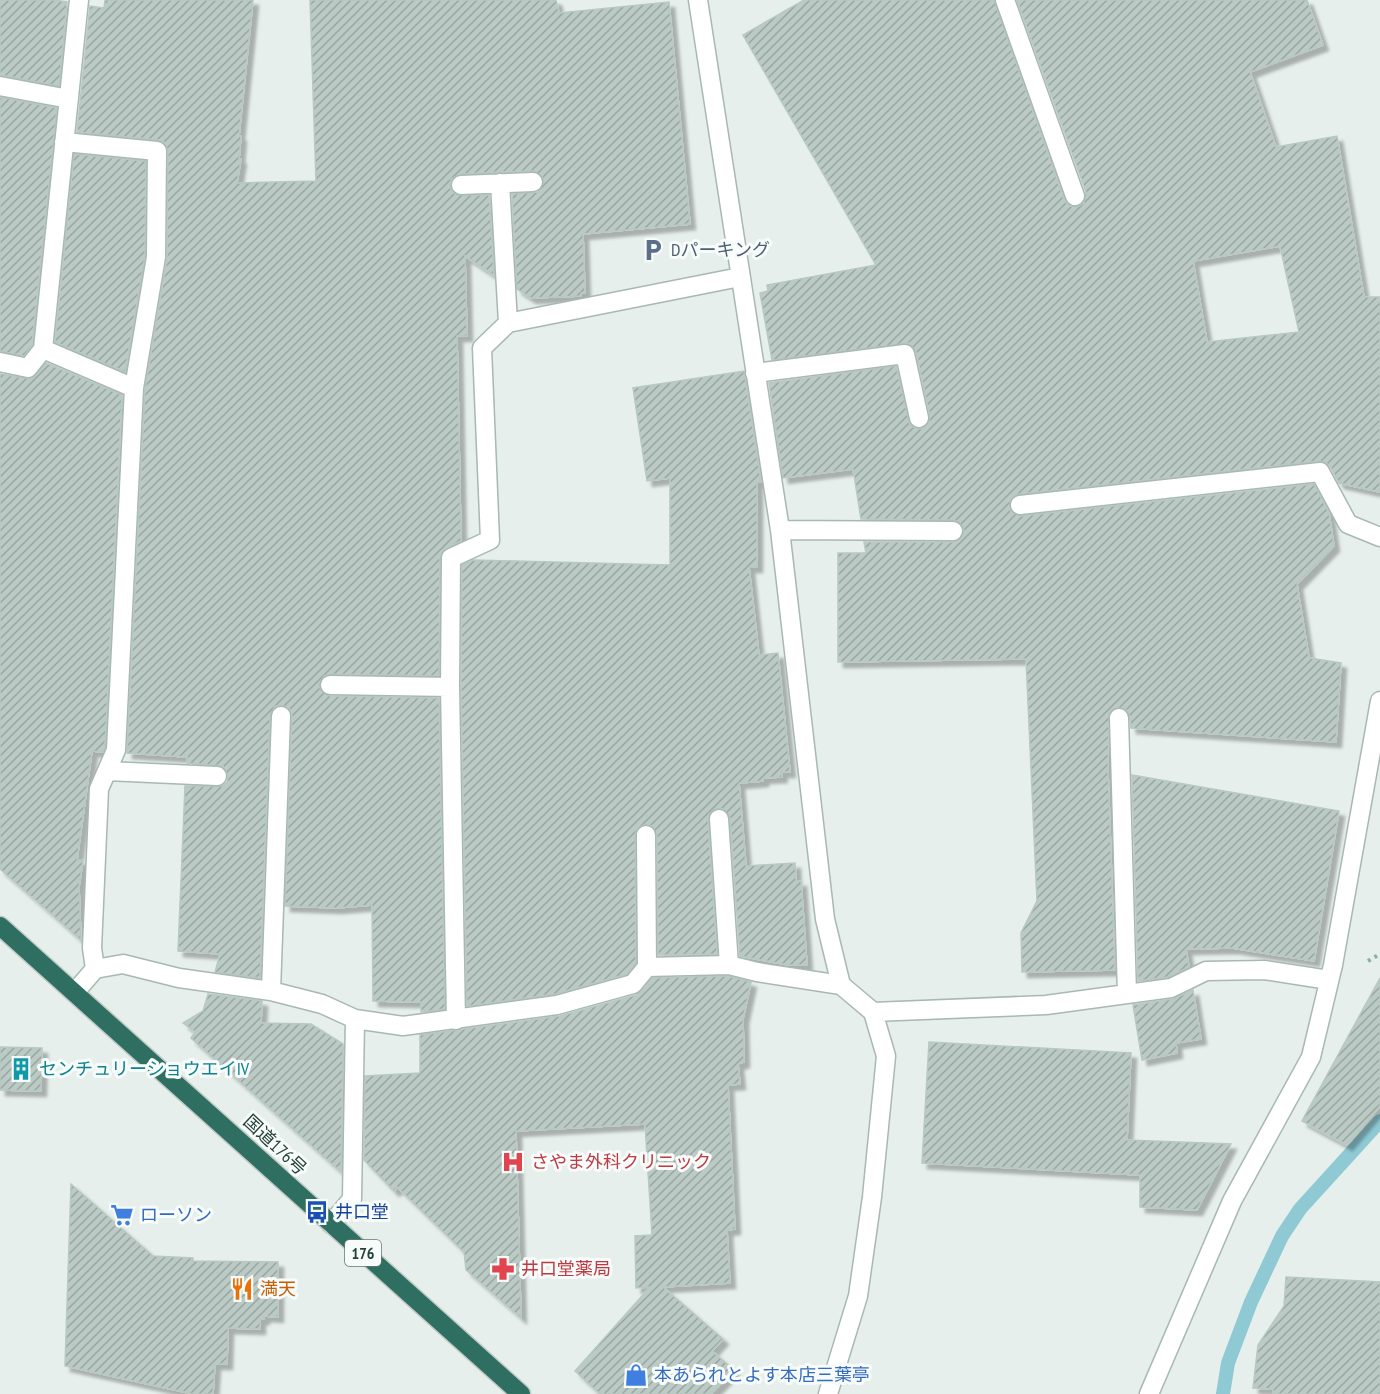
<svg xmlns="http://www.w3.org/2000/svg" width="1380" height="1394" font-family="'PT Sans Narrow','Noto Sans JP',sans-serif">
<style>
.lines{fill:none;stroke-linecap:round;stroke-linejoin:round}
.stream{stroke:#8ec9d4;stroke-width:14}
.building{fill:url(#building-hatch);stroke:#b8c9c2;stroke-width:1.5;fill-rule:evenodd;filter:url(#shadow)}
.minor-casing{stroke:#a8b8b2;stroke-width:21}
.highway-casing{stroke:#c2cac8;stroke-width:21}
.path{stroke:#86b3a5;stroke-width:4;stroke-dasharray:3 4.5;stroke-linecap:butt}
.minor{stroke:#fff;stroke-width:18}
.highway{stroke:#2f6f62;stroke-width:18}
.labels{text-anchor:middle;stroke-width:6;stroke-linejoin:round;paint-order:stroke}
.shield{fill:#f7fbf9;stroke:#637a73;stroke-width:1.5}
.shield-label{font-size:16px;font-weight:bold;fill:#24423a}
.service-label{font-size:18px;fill:#4e5e75;stroke:#f7fbf9;text-anchor:start}
.culture-label{font-size:18px;fill:#0d838f;stroke:#f7fbf9;text-anchor:start}
.street-label{font-size:18px;fill:#24423a;stroke:#f7fbf9}
.health-label{font-size:18px;fill:#be3a42;stroke:#f7fbf9;text-anchor:start}
.transit-label{font-size:18px;fill:#164399;stroke:#f7fbf9;text-anchor:start}
.shop-label{font-size:18px;fill:#366cbe;stroke:#f7fbf9;text-anchor:start}
.food-label{font-size:18px;fill:#c56008;stroke:#f7fbf9;text-anchor:start}
</style>
<defs>
<pattern id="building-hatch" width="6" height="6" patternUnits="userSpaceOnUse" patternTransform="scale(1.5)"><rect width="6" height="6" fill="#bbcac4"/><path d="M-1 1l2-2M0 6l6-6M5 7l2-2" fill="none" stroke="#98a6a0"/></pattern>
<filter id="shadow"><feDropShadow dx="5.5" dy="5.5" stdDeviation="1.5" flood-color="#0004"/></filter>
</defs>
<rect width="100%" height="100%" fill="#e6efeb"/>
<g class="lines">
<path class="stream" d="M1223 1394 1228 1363 1251 1302 1282 1236 1300 1209 1380 1121"/>
</g>
<path class="building" d="M0 0H54L67 2 59 86 0 75Z
M105 0H253L239 136H241L239 159H241L237 183 316 181 310 0H556L559 13 669 2 690 224 583 234 585 293H581V296L531 298 517 289 512 194 538 192 544 182 542 176 533 171 500 172 461 174 451 179 450 185 451 190 456 195H489L494 275 465 256 467 336H457L461 541 446 548 440 557 439 676 330 674 324 676 319 684 321 691 330 696 439 698 445 1009 421 1012V1002L373 1001 372 905 337 908 285 906 292 716 291 710 282 705 275 706 270 716 260 978 215 972 220 954 178 951 185 786H222L227 782 228 776 223 766 187 763V757L127 753 145 389 167 259 168 151 164 142 158 140 77 132 90 6 104 8Z
M804 0H994L1064 200 1068 205 1074 207 1079 206 1084 203 1086 192 1017 0H1307L1323 45 1250 72 1276 147 1337 136 1364 297H1380V492L1339 483 1330 466 1325 462 1319 461 1019 494 1013 496 1010 501 1011 512 1021 516 1314 484 1329 513 1334 546 1297 584 1309 658 1341 663 1336 742 1131 728 1130 717 1125 708H1114L1109 713 1108 771 1115 970 1022 972 1021 933 1037 901 1026 659 838 662V553H866L864 542H954L962 537 964 530 959 522 953 520 861 519 853 469 783 478 769 383 896 366 910 425 915 428 922 429 929 422 930 416 916 352 909 343 772 360 760 293 768 291 767 285 876 265 743 35ZM1280 246 1299 332 1207 342 1193 261Z
M0 97 57 108 32 345 24 356 0 351Z
M74 154 146 161 145 256 125 372 55 342Z
M46 363 122 395 105 747 103 752 92 751 77 860H83L79 887 81 940 0 869V374L31 379Z
M744 371 761 482H757V567H749L759 655 778 653 790 772H781L782 777 763 778V781L739 783 746 866 795 863 796 882 801 881 807 965H788L740 956 730 818 724 809 718 808 709 814 708 820 717 954 658 955 657 835 652 826 645 824 637 829 635 835 636 963 627 974 555 994 467 1006 461 687 462 565 473 560 670 565V478L647 481 633 388Z
M1132 775 1339 811 1314 961 1232 948 1186 949 1189 967 1168 977 1138 981Z
M728 976 751 982 743 1019 744 1062 738 1064 740 1084 728 1085 735 1229 727 1230 730 1283 663 1287 723 1339 712 1351 734 1370 711 1394H600L575 1371 650 1287 636 1288 635 1236 652 1235 645 1124 516 1131 521 1318 466 1270 464 1252 397 1187 394 1191 364 1160 365 1076 420 1073V1035L560 1016 636 995 652 978Z
M1380 978V1106L1347 1145 1302 1121Z
M1193 990 1201 1039 1176 1043 1177 1053 1142 1060 1133 1005 1173 999Z
M208 994 262 1001 261 1023 311 1024 343 1044 341 1172 191 1038 195 1032 183 1023 203 1011Z
M929 1042 1131 1053 1127 1140 1231 1144 1197 1210 1140 1207V1175L922 1163Z
M0 1047 42 1048 41 1091 0 1090Z
M71 1184 153 1256 193 1258V1261L278 1262V1317L264 1316V1319H260V1329L228 1328 227 1364H215L213 1394H193L65 1366Z
M1286 1277 1380 1282V1394H1273V1389L1253 1388 1258 1345 1284 1306Z"/>
<g class="lines">
<g class="minor-casing">
<path id="minor" d="M698 0 780 530 825 919 841 985 873 1012 886 1056 872 1197 858 1296 828 1394
M1005 0 1075 196
M0 86 69 99
M64 142 157 151 156 257 134 388
M500 183 508 323
M461 185 533 182
M0 362 28 368 43 349
M755 373 905 354 919 418
M1020 505 1320 472 1348 524 1380 537
M780 530 953 531
M330 685 450 687
M1119 718 1127 994
M107 771 217 776
M719 819 729 965
M646 835 647 967
M95 969 123 964 179 978 271 991 322 1004 355 1019 403 1026 557 1005 633 984 647 967 729 965 757 972 841 985
M271 991 281 716
M75 992 95 969 92 948 99 789 116 750 134 388 43 349 79 0
M873 1012 1046 1005 1171 988 1206 971 1264 970 1329 980
M456 1020 450 687 451 558 490 540 482 348 508 323 740 277
M331 1224 352 1199 355 1019
M1149 1394 1232 1201 1311 1057 1333 965 1380 701"/>
</g>
<g class="highway-casing">
<path id="highway" d="M0 926 521 1394"/>
</g>
<path class="path" d="M1368 961 1380 954"/>
<use href="#minor" class="minor"/>
<use href="#highway" class="highway"/>
</g>
<defs>
<g id="parking-bare" transform="scale(1.8)"><path d="M-3.5-5.5H1a3.5 3.5 0 0 1 0 7H-1V5.5H-3.5ZM-1-3.4V-.6H.8a1.4 1.4 0 0 0 0-2.8Z" fill="#5c6f8a" stroke="#f7fbf9" stroke-width="2.5" paint-order="stroke"/></g>
<g id="building-bare" transform="scale(1.8)"><path d="M-4-6H4V6H1V3H-1V6H-4ZM-2.5-4.3h1.7v1.8h-1.7ZM.8-4.3h1.7v1.8H.8ZM-2.5-1h1.7V.8h-1.7ZM.8-1h1.7V.8H.8Z" fill="#0f9aa8" stroke="#f7fbf9" stroke-width="2.5" paint-order="stroke"/></g>
<g id="hospital-bare" transform="scale(1.8)"><path d="M-5-5h3v3.5h4V-5h3V5h-3V1.5h-4V5h-3Z" fill="#e0444e" stroke="#f7fbf9" stroke-width="2.5" paint-order="stroke"/></g>
<g id="bus-bare" transform="scale(1.8)"><path d="M-5-6H5V4H4V6H2V4H-2V6H-4V4H-5ZM-3.5-4V0h7V-4ZM-3.5 1.2v1.5H-2V1.2ZM2 1.2v1.5H3.5V1.2Z" fill="#1a4fb4" stroke="#f7fbf9" stroke-width="2.5" paint-order="stroke"/></g>
<g id="supermarket-bare" transform="scale(1.8)"><path d="M-6-5.5h2.5l.6 2H6L4.5 2H-2.5L-4.4-4H-6ZM-1.5 3.2a1.3 1.3 0 1 0 .1 0ZM3 3.2a1.3 1.3 0 1 0 .1 0Z" fill="#3f7fe0" stroke="#f7fbf9" stroke-width="2.5" paint-order="stroke"/></g>
<g id="pharmacy-bare" transform="scale(1.8)"><path d="M-2-6h4v4h4v4h-4v4h-4v-4h-4v-4h4Z" fill="#e0444e" stroke="#f7fbf9" stroke-width="2.5" paint-order="stroke"/></g>
<g id="restaurant-bare" transform="scale(1.8)"><path d="M-5-6h1v4h1v-4h1v4h1v-4h1v5L-1.5 .5V6h-2V.5L-5-1ZM5-6V6H3V1.5H1.5Q1.5-4 5-6Z" fill="#e8710a" stroke="#f7fbf9" stroke-width="2.5" paint-order="stroke"/></g>
<g id="shop-bare" transform="scale(1.8)"><path d="M-5-2.5h2.3a2.7 3.5 0 0 1 5.4 0H5L5.5 6h-11ZM-1.5-2.5h3a1.5 2.3 0 0 0-3 0Z" fill="#3f7fe0" stroke="#f7fbf9" stroke-width="2.5" paint-order="stroke"/></g>
</defs>
<g fill-rule="evenodd">
<use href="#parking-bare" x="653" y="250"/>
<use href="#building-bare" x="21" y="1069"/>
<use href="#hospital-bare" x="513" y="1162"/>
<use href="#bus-bare" x="317" y="1212"/>
<use href="#supermarket-bare" x="122" y="1215"/>
<use href="#pharmacy-bare" x="503" y="1269"/>
<use href="#restaurant-bare" x="242" y="1289"/>
<use href="#shop-bare" x="636" y="1375"/>
</g>
<g class="labels">
<rect class="shield" x="345" y="1240" width="36" height="26" rx="4.5"/>
<g class="shield-label">
<text x="363" y="1259">176</text>
</g>
<g class="service-label">
<text x="671" y="256">Dパーキング</text>
</g>
<g class="culture-label">
<text x="39" y="1075">センチュリーショウエイIV</text>
</g>
<g class="street-label">
<text transform="translate(275 1145) rotate(43)" y="6">国道176号</text>
</g>
<g class="health-label">
<text x="531" y="1168">さやま外科クリニック</text>
<text x="521" y="1275">井口堂薬局</text>
</g>
<g class="transit-label">
<text x="335" y="1218">井口堂</text>
</g>
<g class="shop-label">
<text x="140" y="1221">ローソン</text>
<text x="654" y="1381">本あられとよす本店三葉亭</text>
</g>
<g class="food-label">
<text x="260" y="1295">満天</text>
</g>
</g>
</svg>
